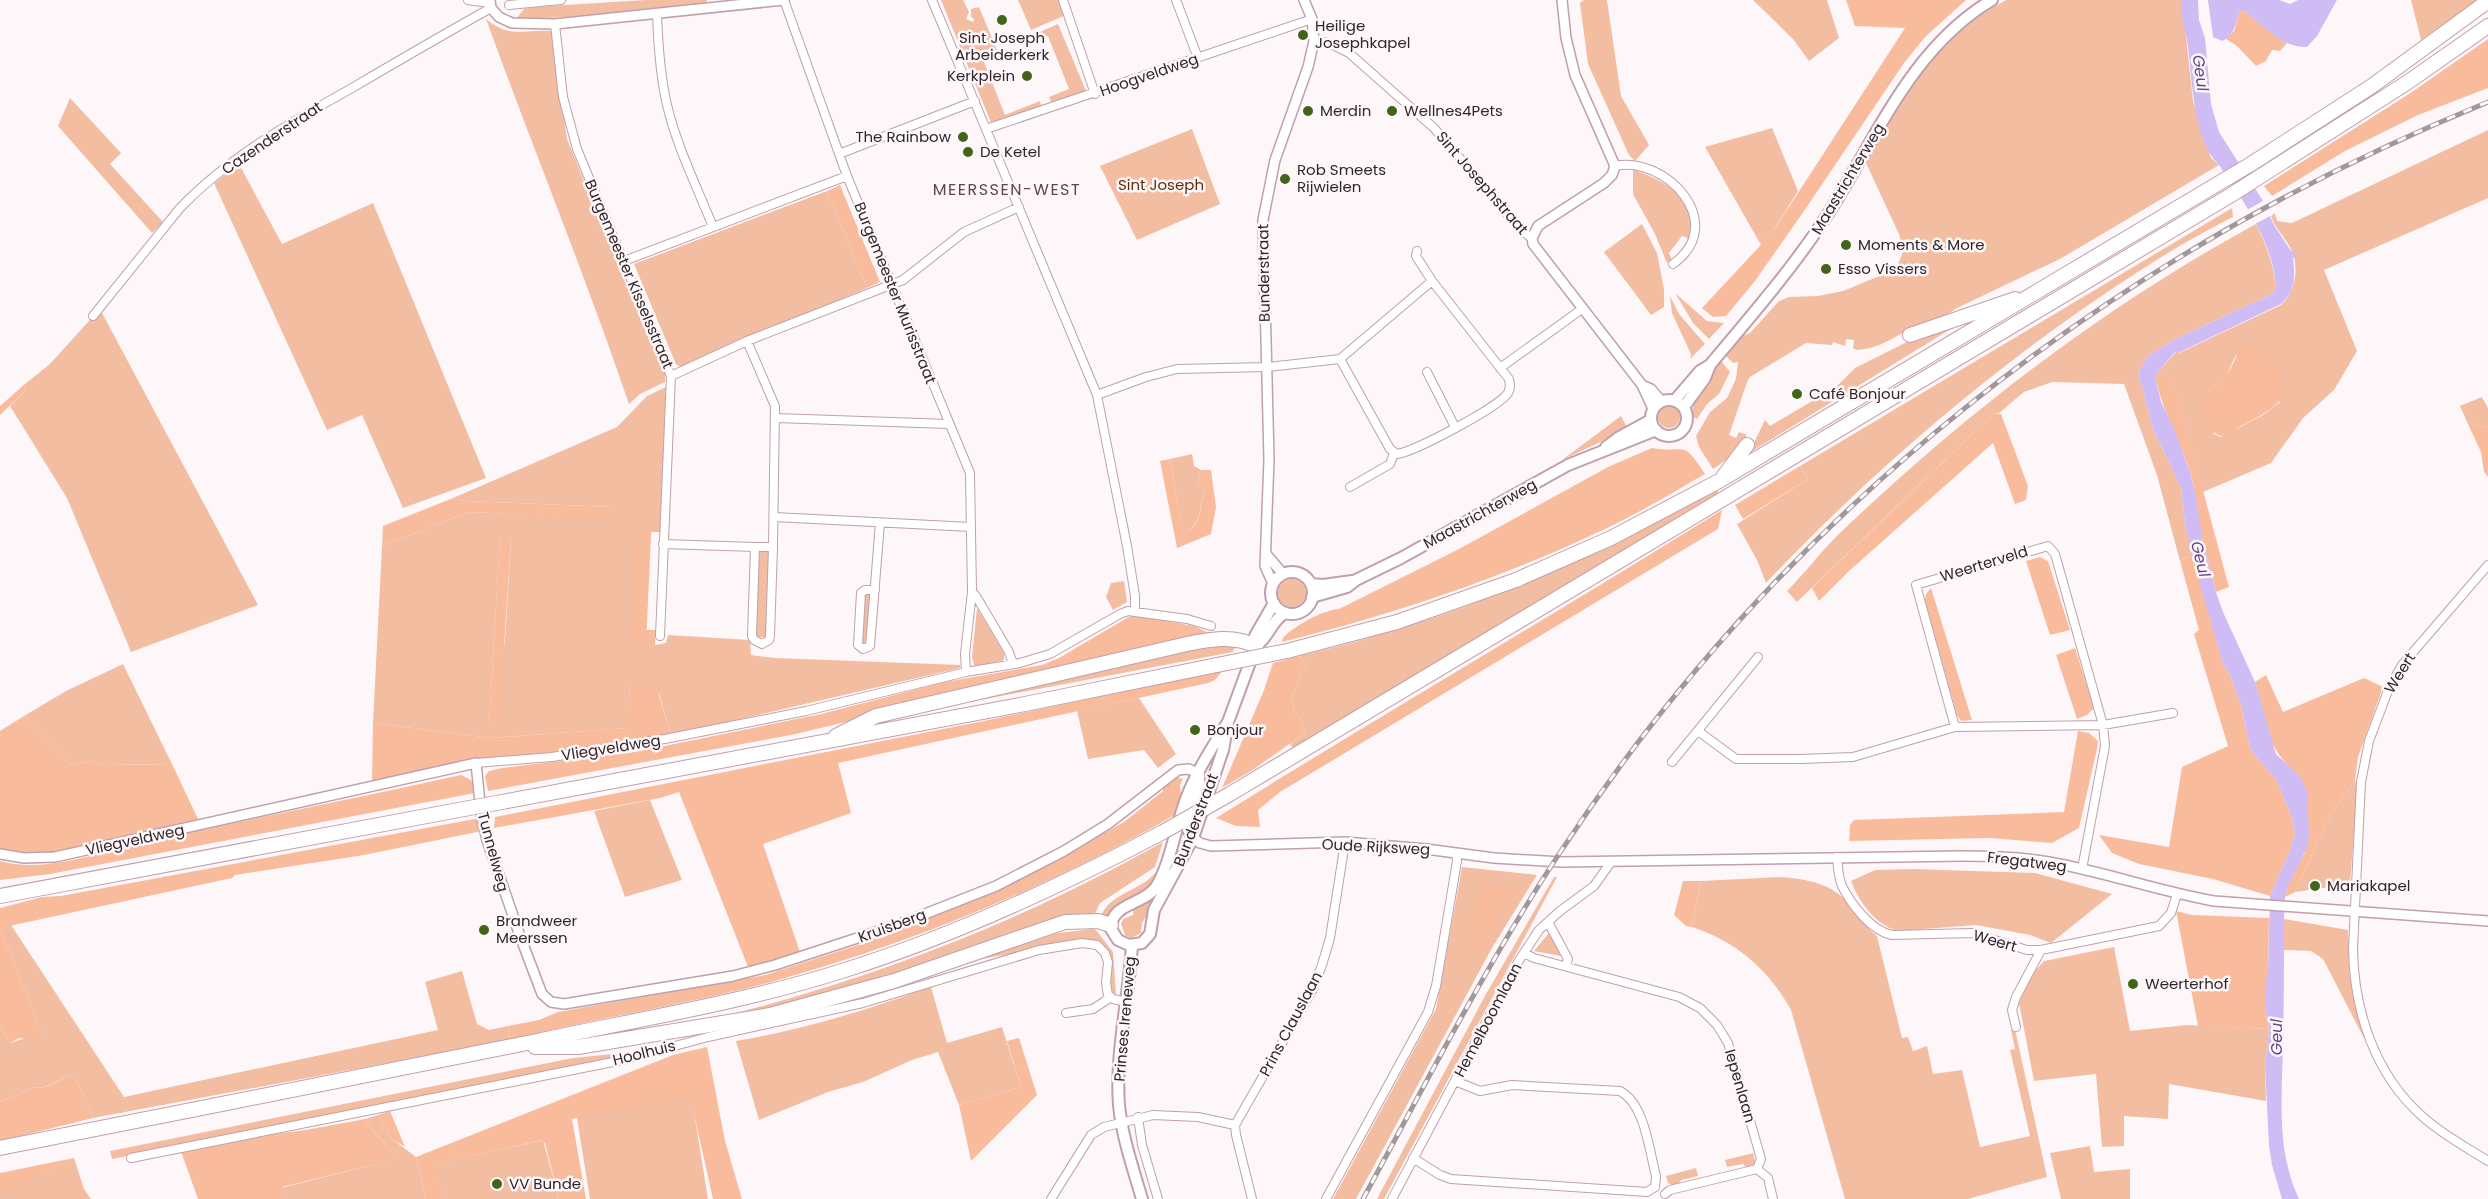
<svg xmlns="http://www.w3.org/2000/svg" width="2488" height="1199" font-family="Poppins,sans-serif">
<style>
.green{fill:#f3bda1;fill-rule:evenodd}
.forest{fill:#f8bc9c}
.water{fill:#cfbcf5}
.pier{fill:#fef7fa}
.lines{fill:none;stroke-linecap:round;stroke-linejoin:round}
.minor-casing{stroke:#bfa0ab;stroke-width:10}
.tertiary-casing{stroke:#bfa0ab;stroke-width:12}
.secondary-casing{stroke:#bfa0ab;stroke-width:14}
.motorway-casing{stroke:#bfa0ab;stroke-width:16}
.minor{stroke:#fff;stroke-width:8}
.tertiary{stroke:#fff;stroke-width:9}
.secondary{stroke:#fff;stroke-width:10}
.motorway{stroke:#fff;stroke-width:14}
.rail-casing{stroke:#a1989c;stroke-width:5}
.rail{stroke:#fef7fa;stroke-width:3;stroke-dasharray:9;stroke-linecap:butt}
.motorway-bridge-casing{stroke:#bfa0ab;stroke-width:16;stroke-linecap:butt}
.motorway-bridge{stroke:#fff;stroke-width:14}
.poi-dot{fill:#42641a;stroke:#fef7fa;stroke-width:2}
.labels{text-anchor:middle;stroke-width:5;stroke-linejoin:round;paint-order:stroke}
.poi-label{font-size:15px;fill:#302529;stroke:#fef7fa;text-anchor:start}
.street-label{font-size:15px;fill:#302529;stroke:#fef7fa}
.park-label{font-size:15px;fill:#612c07;stroke:#fef7fa}
.water-label{font-size:16px;font-style:italic;fill:#604589;stroke:#fef7fa}
.neighbourhood-label{font-size:16px;letter-spacing:1.5px;fill:#60454f;stroke:#fef7fa}
</style>
<rect width="100%" height="100%" fill="#fef7fa"/>
<path class="green" d="M646 0H707L706 6 596 16 516 19 524 9 532 7Z
M941 0H963L969 12 966 19 973 22 974 19 971 17V9L979 7 999 55 984 62 1005 115 1040 101 1041 106 992 125Z
M1018 0H1060L1066 15 1031 30Z
M1584 0H1607L1621 96 1649 145 1635 161 1629 155 1588 64 1580 3Z
M1753 0H1827L1839 38 1809 61 1793 39Z
M2006 0H2182L2193 101 2211 158 2219 165 2060 259 1957 308C1941 320 1923 323 1905 332 1889 340 1876 349 1857 350L1853 348 1854 340 1846 339 1845 346 1833 342 1832 345 1806 343 1750 377 1747 382 1729 435 1736 438 1739 432 1747 435 1729 458 1713 469 1699 447 1696 436 1710 412 1727 398 1736 379 1738 362 1733 363 1725 355 1740 337 1750 333 1779 301 1789 297 1818 296 1843 291 1889 272 1898 264 1903 252 1899 234 1866 163C1904 97 1937 37 2006 0Z
M2411 0H2479L2421 40Z
M486 19C510 39 524 29 551 31L567 139 632 299 665 373V382L640 394 629 404C585 275 533 148 486 19Z
M1058 24 1086 91 1051 102 1049 97 1069 89 1048 36 1035 40 1033 35Z
M70 98 121 153 110 164 163 222 152 233 58 126Z
M1772 128 1798 191 1772 233 1761 245 1705 147Z
M1192 129 1220 204 1137 240 1100 166Z
M2488 130V198L2324 270 2357 351 2334 390 2303 418 2271 463 2203 492 2173 380H2156V374L2177 351 2179 353 2281 305C2294 293 2298 274 2294 257 2290 241 2275 230 2271 216L2275 213 2277 221 2292 223ZM2236 355 2280 402 2263 415 2221 437 2214 434 2209 391 2226 376Z
M239 164 282 244 373 203 486 478 403 508 362 415 327 430 214 183Z
M1633 170C1664 179 1700 201 1690 239L1682 236 1669 253 1672 260 1667 263 1655 234 1633 194Z
M827 191 867 288 680 367 676 364 634 264Z
M2232 208 2233 217C2174 246 2120 283 2067 320 1958 398 1858 486 1766 583L1757 560 1737 524 1808 479 1800 466Z
M1642 224 1657 253 1664 289V307L1651 315 1604 252Z
M2256 224C2266 244 2274 266 2276 287L2272 294 2175 339 2148 356 2138 373 2153 429 2181 488 2185 525 2193 555 2180 561 2157 475 2124 384 2052 382 2024 392 1999 413H1994L1797 602 1787 591C1806 572 1822 550 1842 531 1967 412 2105 306 2256 224Z
M1675 293 1707 321 1724 323 1709 339 1693 323Z
M1670 296 1679 314 1705 344 1690 359 1691 354 1672 313Z
M98 311H101L258 605 131 652 67 498 10 406 26 390 25 384 50 364Z
M1954 327 1749 453 1765 420 1770 426 1836 387 1855 368 1927 332Z
M1721 361 1730 372 1719 394 1707 404 1697 419 1692 416 1694 400Z
M666 387 660 532H651V536H636L645 645 646 630H656L655 645 666 643 668 635 750 640 751 655 775 658 960 665V668L671 735 659 694 630 685 627 728 491 738 373 723 382 546 464 514 474 512 615 519V507L464 501 453 498 617 427 647 396ZM500 537H511L505 641 489 727Z
M2482 397 2488 408V428L2467 422 2460 406Z
M1658 417a11 11 0 1 1 22 0a11 11 0 1 1-22 0Z
M1621 416 1628 429 1562 460Z
M1192 454 1194 466 1201 470 1198 482 1205 493C1196 511 1206 520 1183 535L1170 459Z
M1717 490 1718 493 1293 748 1290 744 1305 733 1301 719 1294 710 1292 697 1306 664 1299 656C1448 621 1583 565 1717 490Z
M758 551H769L767 637H756Z
M1278 593a14 14 0 1 1 28 0a14 14 0 1 1-28 0Z
M1124 581 1127 602 1113 610 1106 597 1111 583Z
M864 594H872L868 646H860Z
M977 608 1004 653V660L978 667 974 665 972 656Z
M1237 644 1233 652 922 711 1197 645Z
M123 664 172 764 107 765 88 761 71 765 24 716 66 691Z
M1139 698 1176 754 1158 768 1144 750 1088 759 1077 711Z
M2355 780 2357 793 2350 884 2295 892 2330 816Z
M650 800 682 880 625 897 594 811Z
M1163 842 1155 867 1100 903 1093 918 783 1005 705 1021C868 981 1017 924 1163 842Z
M1161 862 1163 863 1151 888 1115 907 1108 919 1100 918C1110 889 1152 891 1161 862Z
M1462 867 1537 875 1492 948 1356 1199H1333L1436 1009Z
M1914 869 2035 873 2112 894 2051 943 2030 935 1976 925 1897 931C1875 924 1859 902 1851 881L1875 870Z
M1554 877H1557L1384 1199H1377L1486 994Z
M1781 877C1806 879 1832 883 1849 904 1858 915 1865 927 1877 936L1902 1038 1908 1037 1913 1051 1927 1046 1933 1074 1962 1070 1980 1147 2030 1136 2010 1050 2015 1049 2011 1030 2015 1029 2047 1177 1968 1199H1845L1791 1010C1768 969 1737 942 1692 927L1701 881Z
M1157 893 1160 895 1142 923 1141 933 1131 938 1125 935 1121 924 1123 919 1133 915V910L1148 902Z
M2284 919 2348 930 2349 972 2366 1042 2323 959 2311 951 2284 950Z
M11 925 124 1097 438 1030 425 982 462 971 477 1024 489 1030 508 1026 510 1040 93 1118 74 1074 44 1087 32 1088 0 1102V1026L10 1043 42 1033 0 928Z
M1092 929 1096 930 1113 952 1116 995 1110 990C1107 968 1120 948 1091 940L975 960 1058 933Z
M1549 933 1561 956 1534 951Z
M2114 947 2130 1031 2187 1025 2269 1029 2265 1066 2266 1101 2169 1084 2168 1119 2124 1116V1146L2102 1147 2096 1074 2034 1081 2019 1003 2025 986 2033 973 2044 961Z
M931 987 947 1043 1002 1027 1021 1087 959 1105 938 1052 912 1060 863 1082 828 1092 759 1120 736 1041C802 1030 867 1010 931 987Z
M643 1051 388 1105 112 1159 110 1151 573 1058Z
M691 1094 708 1199H590L576 1112Z
M378 1115 392 1139 416 1157 426 1199H285L281 1188 395 1159C389 1143 373 1135 365 1119Z
M543 1140 559 1199H443L435 1164Z
M2090 1146 2094 1172 2130 1169V1199H2061L2050 1153Z
M1753 1153 1755 1161 1753 1165 1746 1167 1743 1164 1727 1167 1725 1160Z
M74 1158 84 1189 91 1199H0V1190L22 1183Z
M1696 1168 1698 1176 1681 1180 1679 1184 1672 1185 1668 1183 1666 1176Z"/>
<path class="forest" d="M1846 0H1966L1925 37 1904 63 1804 211 1755 281 1726 316 1713 317 1702 308 1772 233 1905 28 1855 26Z
M2242 10 2287 43 2280 51 2272 50 2266 61 2256 66 2237 46 2226 39 2234 31 2239 11Z
M2488 39V88L2418 115 2345 151 2272 196 2264 186 2409 94Z
M840 185 880 282 867 288 827 191Z
M2252 344C2274 351 2286 374 2284 396 2273 410 2258 417 2243 425 2237 427 2234 433 2228 435 2211 441 2204 416 2204 404 2204 391 2219 384 2226 375 2233 367 2235 356 2242 347Z
M2173 379 2229 587 2216 592C2212 574 2206 556 2202 538 2197 517 2197 496 2191 475 2181 442 2163 413 2156 380Z
M25 384 26 390 0 415V406Z
M1994 413 2001 414 2028 486 2026 500 2015 504 1993 443 1849 571 1819 601 1812 588Z
M2467 422 2488 428V477L2484 472 2481 452Z
M1652 448C1688 454 1681 438 1705 474 1672 493 1639 513 1605 529 1502 578 1393 615 1282 642L1283 638C1295 625 1323 610 1339 609L1459 549 1608 467Z
M1170 459 1183 534C1205 523 1197 510 1205 493L1198 482 1201 470H1211L1216 507 1211 534 1177 548 1160 461Z
M1800 466 1808 479 1743 519 1735 505Z
M453 498 464 501 615 507V520L474 512 464 514 382 546 383 526Z
M1722 510 1718 529 1280 792 1258 810 1260 827 1236 826 1216 818C1383 714 1554 615 1722 510Z
M500 536H511L499 728 489 727Z
M635 536H651L646 645H631Z
M2193 555 2223 664 2230 676 2241 705 2250 749 2277 781 2293 821 2295 833 2291 848 2270 896 2213 879 2139 864 2112 853 2099 835 2169 847 2182 767 2228 746 2194 634 2199 630 2180 561Z
M2040 557 2048 561 2070 630 2050 635 2026 561Z
M1931 588 1972 720 1961 721 1957 715 1925 600 1926 594Z
M1132 615 1194 626 1213 635 791 735 488 791 485 776 489 771 502 768 635 752 821 714 945 682 1042 665 1059 658Z
M2075 648 2094 708 2087 715 2077 719 2056 655Z
M1299 656 1306 664 1292 697 1294 710 1301 719 1305 733 1251 771 1222 788 1264 690 1273 663Z
M1223 670 1215 680 1208 683 838 763 851 813 763 844 800 952 748 967 679 792 660 798 494 828 495 817 984 721Z
M2266 675 2283 712 2364 678 2383 687 2358 757 2355 780 2330 816 2295 892 2285 897 2291 876 2305 853 2300 776C2264 748 2267 722 2255 682Z
M630 685 656 686 671 735 588 749 478 759 372 781 373 723 491 738 626 728Z
M24 716 71 765 88 761 107 765 172 764 199 821 51 855H24L0 850V731Z
M2078 731 2089 733 2098 741 2097 749 2079 828 2052 843 1989 838 1849 841 1850 825 1854 820 2064 812Z
M461 775 471 780 475 793 50 874 0 880V861C48 874 100 851 148 841 252 819 357 798 461 775Z
M1177 777 1183 779 1180 785 1181 795 1173 816C1049 887 909 944 771 982 685 1005 596 1018 510 1040L508 1026 539 1020 558 1012 765 975 864 943 996 891 1033 873 1124 822 1163 791V787Z
M480 818 482 831 364 855 235 875 232 878 0 928V908L42 897 61 896Z
M1683 881H1701L1692 927 1686 926 1674 915Z
M1479 885 1518 886 1482 944 1478 949 1471 950 1469 945Z
M2176 911 2192 915 2269 918 2268 972 2265 1008 2269 1029 2198 1026Z
M0 928 42 1033 31 1040 19 1038 10 1043 0 1026Z
M1019 1038 1037 1095 971 1161 959 1105 1021 1087 1007 1041Z
M707 1047 725 1141 742 1199H713L690 1096 572 1119 586 1199H559L545 1143 542 1140 436 1164 443 1199H426L416 1157 673 1055Z
M74 1074 93 1118 0 1141V1102L32 1088 45 1087Z
M390 1111 405 1147 392 1139 378 1115Z
M365 1119C373 1135 388 1143 396 1159L282 1187 285 1199H198L179 1146 306 1130Z
M74 1158 22 1184 0 1191V1173Z"/>
<path class="water" d="M2182 0H2198L2199 20 2205 38 2211 104 2219 132 2263 201 2274 225 2291 251 2297 255 2293 258C2295 277 2296 291 2281 304L2178 353 2176 351 2156 374V380L2161 402 2173 426 2190 472 2196 496 2202 538 2216 592 2223 612 2255 682 2276 754 2300 776 2307 791 2309 835 2307 848 2289 884 2285 897 2284 919C2284 961 2284 1002 2283 1044 2282 1096 2276 1151 2299 1199H2282L2272 1165 2269 1146 2265 1066 2269 1029 2265 1008V984L2268 972 2270 896 2291 848 2295 833 2293 821 2277 781 2250 749 2241 705 2230 676 2223 664 2202 592 2185 525 2181 488 2153 429 2138 373 2148 356 2175 339 2272 294 2276 287C2273 242 2244 202 2219 165 2193 141 2192 79 2188 46 2186 32 2179 14 2182 0Z
M2208 0H2279L2290 4 2298 0H2337L2317 36 2307 47C2280 48 2263 24 2242 10L2239 12C2235 23 2235 36 2222 41L2213 37Z"/>
<path class="pier" d="M2265 200 2274 214 2253 225 2245 211Z"/>
<g class="lines">
<g class="minor-casing">
<path id="minor" d="M468 0 489 3
M784 0 847 176 970 473 972 592 965 654 966 672
M932 0 1097 395 1127 546 1135 596V611
M1063 0 1095 94
M1176 0 1198 58
M509 5 561 0
M657 13C658 44 660 75 667 105 677 147 697 187 713 227
M555 24 563 97 577 149 671 376 660 636
M1314 41 1329 43 1349 53 1434 128 1522 231 1532 238
M986 129 1312 19
M839 154 975 101
M1615 166C1665 155 1730 223 1673 264
M624 261 847 176
M93 316 180 208C229 157 291 122 352 88 398 61 444 34 491 8
M747 341 775 406 773 547
M1340 359 1390 449 1397 454C1414 452 1499 407 1508 393 1511 388 1510 384 1509 379L1432 281 1416 256 1417 251
M1500 368 1582 309
M1427 372 1455 427
M671 376 747 341 903 280 964 232 1019 207
M1097 395 1146 377 1177 369 1267 367 1340 359 1432 281
M776 418 949 424
M1350 487 1390 464 1394 453
M774 517 971 527
M663 544 755 547
M755 547H773L770 636 769 640 762 644 754 640 752 636Z
M2488 565 2402 665 2389 688 2369 741 2361 782 2353 949C2354 1011 2375 1075 2423 1117 2443 1135 2466 1147 2488 1161
M875 590H865L861 593 858 645 863 649 870 646 880 523
M972 592 976 596 1009 652 1013 664
M1955 727 1916 585 2048 546 2055 554 2103 725 2105 746 2082 869
M1698 731 1736 759H1800L1853 757 1955 727 2103 725 2173 713
M1672 762 1758 657
M476 763 552 757 665 739 806 711 966 672 1020 663 1050 654 1120 614 1128 611 1187 619 1211 626
M1837 857C1838 866 1838 877 1842 886 1851 904 1871 931 1892 935L1972 933 2027 950H2041L2159 926 2171 913 2177 894
M1548 922 1568 959 1566 966
M1524 953 1534 958 1679 997 1700 1008 1717 1025 1728 1043 1761 1159 1757 1169 1768 1178 1773 1199
M1066 1013 1093 1009 1111 997
M2016 1027 2012 1010 2016 997 2041 950
M1455 1081 1480 1091 1512 1085 1620 1091C1645 1104 1649 1150 1656 1176L1655 1187
M1138 1117 1142 1145 1158 1199
M131 1158 623 1060 708 1037 863 1003 1039 950 1082 943 1097 945 1105 953 1108 962 1106 983 1108 995 1113 999 1127 1002
M1413 1158 1440 1175 1451 1179 1647 1192 1655 1187
M1665 1194 1670 1190 1757 1169
M1051 1199 1091 1135 1104 1127 1153 1115 1198 1117 1235 1125
M1252 1199 1236 1135 1235 1125 1313 989 1322 965 1330 938 1345 842
M1326 1199 1428 1012 1436 986 1457 861 1456 853
M1392 1199 1518 962 1539 930 1560 911 1594 886 1611 862"/>
</g>
<g class="tertiary-casing">
<path id="tertiary" d="M490 0 491 8 499 17 512 23 555 24 784 0
M1562 0 1566 38 1575 75 1615 166 1612 175 1604 183 1538 226 1532 238 1533 244 1642 385 1653 409
M1642 385 1651 389 1661 401
M1266 554 1283 574
M1273 584 1265 566 1269 459 1263 220 1275 160 1308 67 1314 41 1312 19 1304 0
M1193 838 1200 843 1211 846 1345 842 1426 849 1494 858 1561 862 1962 856C1991 856 2021 857 2049 862 2105 872 2158 891 2214 901L2488 921
M0 854 24 858 55 857 476 763 481 813 487 840 520 936 542 994 551 1002 564 1004 733 976 775 965 897 925 996 886 1064 851 1108 824 1178 770 1189 769 1199 774"/>
</g>
<g class="secondary-casing">
<path id="secondary" d="M1651 418a18 18 0 1 1 36 0a18 18 0 1 1-36 0Z
M1675 400 1700 371 1710 365
M1684 407 1705 378 1710 365C1751 316 1793 268 1828 214 1876 139 1911 48 1992 0
M1606 447 1618 438 1651 420
M1271 593a21 21 0 1 1 42 0a21 21 0 1 1-42 0Z
M1311 584 1323 585 1352 581
M1312 597 1347 587 1356 580 1401 558 1568 465 1656 430
M1256 646C1269 637 1271 621 1285 613
M1228 722C1213 746 1196 772 1186 799 1176 825 1170 865 1156 887 1144 905 1110 903 1111 929L1118 940 1129 945 1142 943 1150 934 1154 910 1193 838 1223 750 1228 722 1256 646 1255 636 1274 603
M1193 838 1186 826 1199 789V774
M1132 945C1129 997 1115 1054 1119 1105 1122 1137 1133 1168 1142 1199"/>
</g>
<g class="motorway-casing">
<path id="motorway" d="M1910 335 2015 299
M1723 477 1747 445
M1287 651 1397 622 1516 580 1611 538 1719 481 2251 164 2372 86 2488 1
M836 736 876 716 1187 644C1211 639 1234 635 1256 646
M1230 794 2231 195 2408 82 2488 26
M502 802 1025 704 1217 665
M0 896 464 809
M535 1047H578L770 1015 894 981 1065 922 1098 921 1111 925
M0 1148C179 1112 358 1078 537 1041 640 1019 745 1002 845 970 956 935 1061 886 1163 832"/>
</g>
<use href="#minor" class="minor"/>
<use href="#tertiary" class="tertiary"/>
<use href="#secondary" class="secondary"/>
<use href="#motorway" class="motorway"/>
<g class="rail-casing">
<path id="rail" d="M1363 1199C1426 1083 1486 965 1559 854 1784 511 2110 256 2488 102"/>
</g>
<use href="#rail" class="rail"/>
<g class="motorway-bridge-casing">
<path id="motorway-bridge" d="M1217 665 1287 651
M464 809 502 802
M1163 832 1230 794"/>
</g>
<use href="#motorway-bridge" class="motorway-bridge"/>
</g>
<g class="poi-dot">
<circle cx="1002" cy="20" r="6"/>
<circle cx="1303" cy="35" r="6"/>
<circle cx="1027" cy="76" r="6"/>
<circle cx="1308" cy="111" r="6"/>
<circle cx="1392" cy="111" r="6"/>
<circle cx="963" cy="137" r="6"/>
<circle cx="968" cy="152" r="6"/>
<circle cx="1285" cy="179" r="6"/>
<circle cx="1846" cy="245" r="6"/>
<circle cx="1826" cy="269" r="6"/>
<circle cx="1797" cy="394" r="6"/>
<circle cx="1195" cy="730" r="6"/>
<circle cx="2315" cy="886" r="6"/>
<circle cx="484" cy="930" r="6"/>
<circle cx="2133" cy="984" r="6"/>
<circle cx="497" cy="1184" r="6"/>
</g>
<g class="labels">
<g class="poi-label">
<text x="1315" y="31">Heilige<tspan x="1315" dy="17">Josephkapel</tspan></text>
<text x="1002" y="43" text-anchor="middle">Sint Joseph<tspan x="1002" dy="17">Arbeiderkerk</tspan></text>
<text x="1015" y="81" text-anchor="end">Kerkplein</text>
<text x="1320" y="116">Merdin</text>
<text x="1404" y="116">Wellnes4Pets</text>
<text x="951" y="142" text-anchor="end">The Rainbow</text>
<text x="980" y="157">De Ketel</text>
<text x="1297" y="175">Rob Smeets<tspan x="1297" dy="17">Rijwielen</tspan></text>
<text x="1858" y="250">Moments &amp; More</text>
<text x="1838" y="274">Esso Vissers</text>
<text x="1809" y="399">Café Bonjour</text>
<text x="1207" y="735">Bonjour</text>
<text x="2327" y="891">Mariakapel</text>
<text x="496" y="926">Brandweer<tspan x="496" dy="17">Meerssen</tspan></text>
<text x="2145" y="989">Weerterhof</text>
<text x="509" y="1189">VV Bunde</text>
</g>
<g class="street-label">
<text transform="translate(1149 75) rotate(-19)" y="5">Hoogveldweg</text>
<text transform="translate(272 138) rotate(-34)" y="5">Cazenderstraat</text>
<text transform="translate(1848 179) rotate(-59)" y="5">Maastrichterweg</text>
<text transform="translate(1482 183) rotate(49)" y="5">Sint Josephstraat</text>
<text transform="translate(1264 273) rotate(-91)" y="5">Bunderstraat</text>
<text transform="translate(629 274) rotate(67)" y="5">Burgemeester Kisselsstraat</text>
<text transform="translate(895 293) rotate(68)" y="5">Burgemeester Murisstraat</text>
<text transform="translate(1480 514) rotate(-29)" y="5">Maastrichterweg</text>
<text transform="translate(1984 564) rotate(-17)" y="5">Weerterveld</text>
<text transform="translate(2400 673) rotate(-58)" y="5">Weert</text>
<text transform="translate(611 748) rotate(-9)" y="5">Vliegveldweg</text>
<text transform="translate(1196 820) rotate(-69)" y="5">Bunderstraat</text>
<text transform="translate(135 840) rotate(-12)" y="5">Vliegveldweg</text>
<text transform="translate(1376 847) rotate(3)" y="5">Oude Rijksweg</text>
<text transform="translate(493 852) rotate(75)" y="5">Tunnelweg</text>
<text transform="translate(2027 862) rotate(7)" y="5">Fregatweg</text>
<text transform="translate(892 926) rotate(-20)" y="5">Kruisberg</text>
<text transform="translate(1995 941) rotate(16)" y="5">Weert</text>
<text transform="translate(1125 1019) rotate(-85)" y="5">Prinses Ireneweg</text>
<text transform="translate(1488 1020) rotate(-62)" y="5">Hemelboomlaan</text>
<text transform="translate(1291 1024) rotate(-62)" y="5">Prins Clauslaan</text>
<text transform="translate(644 1053) rotate(-14)" y="5">Hoolhuis</text>
<text transform="translate(1740 1086) rotate(74)" y="5">Iepenlaan</text>
</g>
<g class="park-label">
<text x="1161" y="190">Sint Joseph</text>
</g>
<g class="water-label">
<text transform="translate(2201 73) rotate(82)" y="6">Geul</text>
<text transform="translate(2201 559) rotate(76)" y="6">Geul</text>
<text transform="translate(2276 1037) rotate(-90)" y="6">Geul</text>
</g>
<g class="neighbourhood-label">
<text x="1007" y="195">MEERSSEN-WEST</text>
</g>
</g>
</svg>
